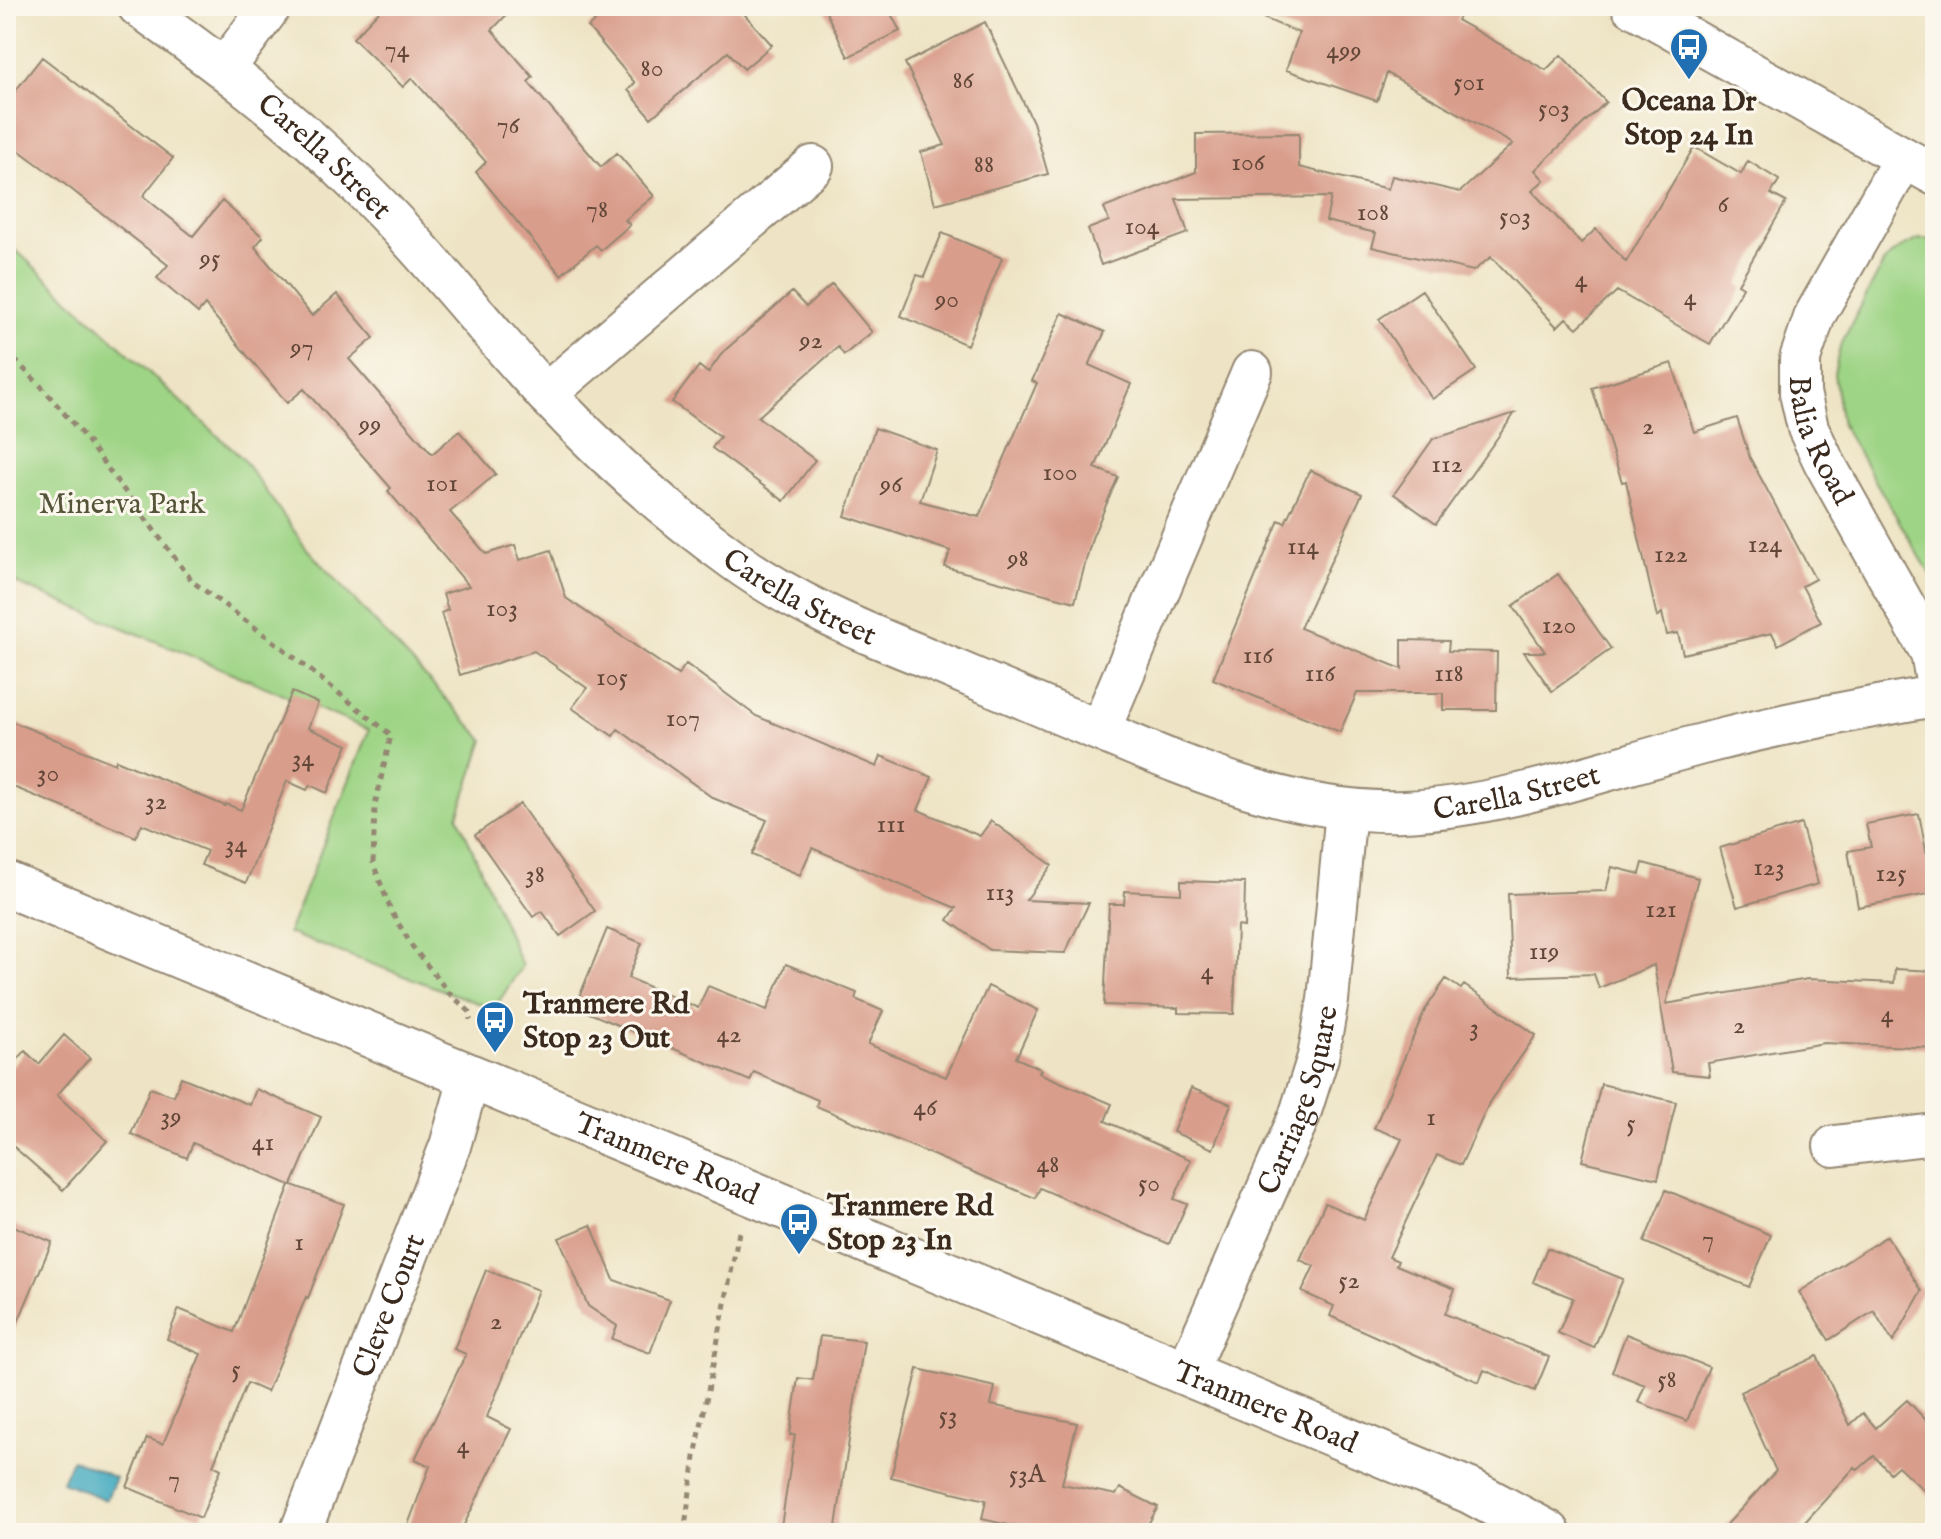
<svg xmlns="http://www.w3.org/2000/svg" width="1941" height="1539" font-family="'IM FELL English',serif">
<style>
.green{fill:#9ed485;stroke:#6c7f52;stroke-width:2}
.water{fill:#3fa9bf;stroke:#3d6a6e;stroke-width:2}
.building{fill:#d99d8b}
.lines{fill:none;stroke-linecap:round;stroke-linejoin:round}
.minor-casing{stroke:#948772;stroke-width:44}
.tertiary-casing{stroke:#948772;stroke-width:48}
.path{stroke:#948772;stroke-width:5;stroke-dasharray:6 6;stroke-linecap:butt}
.minor{stroke:#fff;stroke-width:40}
.tertiary{stroke:#fff;stroke-width:44}
.labels{text-anchor:middle;stroke-width:6;stroke-linejoin:round;paint-order:stroke}
.number-label{font-size:26px;fill:#624739}
.poi-label{font-size:30px;font-weight:bold;fill:#3b2a1e;stroke:#fbf7ec;text-anchor:start}
.street-label{font-size:30px;fill:#3b2a1e;stroke:#fbf7ec}
.park-label{font-size:30px;fill:#545438;stroke:#fbf7ec}
</style>
<rect width="100%" height="100%" fill="#fbf7ec"/>
<filter id="ink" filterUnits="userSpaceOnUse"><feTurbulence type="fractalNoise" baseFrequency=".0125" numOctaves="2"/><feDisplacementMap in="SourceGraphic" scale="16" xChannelSelector="R" yChannelSelector="G"/><feConvolveMatrix kernelMatrix="1 2 1 2 8 2 1 2 1" color-interpolation-filters="sRGB"/></filter>
<filter id="wash" filterUnits="userSpaceOnUse"><feTurbulence type="fractalNoise" baseFrequency=".006" numOctaves="4" result="noise"/><feDisplacementMap in="SourceGraphic" scale="32" xChannelSelector="R" yChannelSelector="G"/><feGaussianBlur stdDeviation="1.8" result="paint"/><feColorMatrix in="noise" values="0 0 0 0 0 0 0 0 0 0 0 0 0 0 0 0 0 1.4 0 .05"/><feComposite in="paint" operator="in"/></filter>
<g filter="url(#wash)">
<rect width="100%" height="100%" fill="#eee4c5"/>
<path class="green" d="M1920 239 1935 240V582L1842 425 1834 374 1840 346 1884 262 1900 248Z
M6 241 242 458 308 550 484 740 458 816 522 966 494 1009 288 933 369 730 6 579Z"/>
<path class="water" d="M72 1459 116 1478 106 1500 62 1482Z"/>
<g id="blocks">
<path class="building" d="M384 6H515L492 30 533 77 528 82 601 167 617 153 654 196 625 220 630 225 601 250 596 245 561 275 476 172 486 162 412 78 403 87 353 38Z
M612 6H737L772 45 744 69 728 52 651 118 628 90 635 83 588 27Z
M823 6H887L900 31 848 57Z
M1235 6H1465L1457 20 1546 70 1561 55 1606 102 1535 170 1544 180 1532 191 1581 243 1596 229 1626 262 1694 147 1741 174 1748 161 1779 180 1771 194 1786 202 1738 284 1743 287 1710 344 1617 291 1577 328 1566 318 1557 327 1491 257 1473 271 1372 247 1376 233 1326 221 1331 197 1176 199 1188 233 1101 265 1088 229 1109 221 1104 208 1196 172V134L1299 133V167L1388 189 1392 176 1460 192 1513 144 1387 73 1377 101 1286 70 1299 33Z
M985 22 1033 122 1048 174 935 204 921 152 945 145 905 63Z
M42 57 173 158 143 196 193 236 222 201 263 237 255 247 312 316 337 294 374 338 349 359 432 454 459 431 496 474 450 512 486 554 515 545 520 560 551 550 566 598 678 675 686 664 756 716 877 767 881 756 932 777 918 810 980 836 991 821 1052 865 1026 900 1089 903 1065 953 990 950 948 920 956 908 812 848 800 875 752 855 767 820 713 798 618 729 613 736 572 708 587 688 534 651 460 675 441 613 448 610 443 594 469 586 388 491 391 488 304 389 287 403 205 305 198 313 157 278 168 265 62 182 6 141V103Z
M942 233 1002 258 967 345 901 316 917 275 924 277Z
M832 284 872 332 844 355 838 347 758 417 815 460 784 501 712 448 720 437 672 402 699 366 708 373 723 352 792 292 806 307Z
M1422 290 1476 370 1432 399 1379 319Z
M1062 313 1105 332 1089 365 1131 384 1095 468 1118 477 1092 538 1075 602 945 567 950 551 845 516 875 428 937 450 920 501 979 517 1037 383 1032 381Z
M1672 363 1694 432 1737 418 1750 458 1815 579 1802 586 1821 622 1778 645 1772 633 1683 654 1678 633 1667 635 1662 613 1657 617 1626 481 1622 482 1592 388Z
M1515 413 1436 524 1394 494 1433 439Z
M1310 470 1362 494 1300 628 1402 669V640L1449 641 1448 651 1497 652 1496 710H1443V693H1357L1340 732 1213 679 1279 520 1285 523Z
M1558 574 1611 649 1552 691 1524 652H1545L1513 606Z
M292 692 318 703 308 728 348 745 327 793 310 785 307 790 287 781 246 883 201 865 207 851 142 824 136 837 6 784V719L115 764 116 760 225 806 226 804 241 810Z
M520 804 595 911 560 936 542 911 533 917 475 835Z
M1919 814 1934 893 1858 907 1848 851 1871 847 1866 824Z
M1801 824 1818 884 1737 907 1720 848Z
M1643 863 1698 878 1666 1004 1808 979 1894 983 1895 969 1935 971V1048L1824 1043 1708 1063 1710 1076 1672 1072 1654 965 1599 988 1594 974 1511 977 1508 894 1606 891 1612 867 1640 874Z
M1181 881 1245 883 1244 927 1237 926 1234 1014 1178 1013V1008L1104 1005 1109 904H1124L1125 891 1181 894Z
M607 929 642 943 628 978 698 1008 708 986 767 1010 786 964 857 993 855 999 883 1011 868 1044 946 1077 988 986 1038 1010 1016 1058 1041 1069 1039 1073 1112 1104 1105 1121 1191 1160 1174 1199 1187 1204 1169 1244 1040 1188 1035 1198 816 1106 818 1100 754 1072 750 1081 575 1007Z
M1446 979 1461 989 1464 985 1536 1035 1490 1101 1461 1165 1437 1155 1389 1257 1398 1261 1396 1265 1455 1289 1445 1314 1549 1357 1535 1391 1484 1370 1479 1382 1423 1358 1330 1316 1334 1306 1302 1292 1314 1266 1300 1260 1325 1203 1364 1220 1402 1139 1374 1128 1425 1010Z
M64 1035 90 1058 57 1095 107 1141 63 1190 6 1140V1073L25 1051 39 1064Z
M181 1077 250 1105 256 1089 321 1117 292 1185 344 1204 308 1298 306 1297 267 1392 247 1383 213 1465 221 1469 201 1518 127 1487 147 1438 163 1444 201 1354 167 1339 179 1309 234 1332 290 1185 193 1143 187 1158 131 1134 150 1088 174 1096Z
M1601 1084 1676 1102 1658 1179 1582 1161Z
M1191 1088 1231 1104 1213 1149 1173 1132Z
M1666 1190 1771 1235 1749 1287 1644 1242Z
M6 1223 52 1242 6 1350Z
M591 1225 614 1280 670 1300 650 1353 612 1339 617 1326 588 1306 559 1238Z
M1887 1236 1922 1291 1893 1342 1874 1311 1829 1340 1799 1292Z
M1547 1248 1623 1279 1594 1348 1558 1333 1573 1298 1533 1282Z
M486 1270 538 1290 487 1417 511 1429 460 1533H405L430 1466 415 1459 466 1354 454 1349Z
M1626 1334 1709 1367 1687 1421 1638 1402 1645 1385 1612 1372Z
M820 1336 864 1341 835 1533H780L795 1435H790L798 1378 813 1380Z
M1817 1356 1850 1425 1863 1413 1876 1428 1907 1400 1935 1430V1501L1898 1466 1890 1473 1874 1456 1858 1470 1855 1467 1795 1533H1719L1776 1471 1740 1392Z
M918 1369 995 1387 991 1405 1077 1423 1062 1484 1116 1495 1120 1488 1158 1507 1143 1533H1044L982 1519 986 1500 891 1477Z"/>
</g>
</g>
<g filter="url(#ink)">
<use href="#blocks" fill-opacity="0" stroke="#948772" stroke-width="2"/>
<g class="lines">
<g class="minor-casing">
<g id="minor">
<path id="s1" d="M138 6C215 61 290 117 357 184 425 250 482 325 546 394 603 455 666 511 734 560 790 601 855 629 920 655 971 677 1023 698 1074 720 1180 764 1287 815 1404 811 1506 807 1611 767 1710 742 1784 723 1859 709 1935 696"/>
<path d="M1632 6 1935 175"/>
<path d="M225 68 271 6"/>
<path id="s2" d="M1904 158 1815 315 1800 359V393L1808 428 1824 462 1931 653 1935 675"/>
<path d="M546 394 813 166"/>
<path d="M1100 730 1252 372"/>
<path d="M1834 1146 1935 1134"/>
<path id="s3" d="M1186 1373 1299 1117 1318 1057 1328 1000 1346 810"/>
<path id="s4" d="M300 1533 450 1146 470 1076"/>
</g>
</g>
<g class="tertiary-casing">
<g id="tertiary">
<path id="s5" d="M6 884 1470 1491 1548 1533"/>
</g>
</g>
<path class="path" d="M6 351 40 385 81 433 193 582 280 646 391 735 375 805 373 863 391 911 412 946 449 993 470 1012V1020
M684 1533 695 1457 739 1232"/>
<use href="#minor" class="minor"/>
<use href="#tertiary" class="tertiary"/>
</g>
</g>
<defs>
<g id="bus-pin" transform="scale(2)"><path d="M0 17L-7.5 6A9.5 9.5 0 1 1 7.5 6Z" fill="#1f6fb2" stroke="#fbf7ec"/><path d="M-5-6H5V4H4V6H2V4H-2V6H-4V4H-5ZM-3.5-4V0h7V-4ZM-3.5 1.2v1.5H-2V1.2ZM2 1.2v1.5H3.5V1.2Z" fill="#fff"/></g>
</defs>
<g fill-rule="evenodd">
<use href="#bus-pin" x="1689" y="47"/>
<use href="#bus-pin" x="495" y="1020"/>
<use href="#bus-pin" x="799" y="1222"/>
</g>
<g class="labels">
<g class="number-label">
<text x="397" y="57">74</text>
<text x="1344" y="58">499</text>
<text x="652" y="76">80</text>
<text x="963" y="88">86</text>
<text x="1469" y="90">501</text>
<text x="1554" y="116">503</text>
<text x="508" y="133">76</text>
<text x="1248" y="170">106</text>
<text x="984" y="172">88</text>
<text x="1723" y="212">6</text>
<text x="597" y="217">78</text>
<text x="1373" y="220">108</text>
<text x="1515" y="224">503</text>
<text x="1142" y="234">104</text>
<text x="210" y="266">95</text>
<text x="1581" y="287">4</text>
<text x="1690" y="305">4</text>
<text x="947" y="307">90</text>
<text x="811" y="348">92</text>
<text x="302" y="355">97</text>
<text x="370" y="432">99</text>
<text x="1648" y="434">2</text>
<text x="1447" y="472">112</text>
<text x="1060" y="480">100</text>
<text x="442" y="491">101</text>
<text x="891" y="492">96</text>
<text x="1765" y="552">124</text>
<text x="1303" y="554">114</text>
<text x="1671" y="562">122</text>
<text x="1018" y="566">98</text>
<text x="502" y="616">103</text>
<text x="1559" y="633">120</text>
<text x="1258" y="663">116</text>
<text x="1320" y="681">116</text>
<text x="1449" y="681">118</text>
<text x="612" y="685">105</text>
<text x="683" y="726">107</text>
<text x="303" y="766">34</text>
<text x="48" y="781">30</text>
<text x="156" y="809">32</text>
<text x="891" y="832">111</text>
<text x="236" y="852">34</text>
<text x="1769" y="875">123</text>
<text x="1891" y="881">125</text>
<text x="535" y="882">38</text>
<text x="1000" y="900">113</text>
<text x="1661" y="917">121</text>
<text x="1544" y="959">119</text>
<text x="1207" y="979">4</text>
<text x="1887" y="1022">4</text>
<text x="1739" y="1033">2</text>
<text x="1474" y="1035">3</text>
<text x="729" y="1042">42</text>
<text x="925" y="1115">46</text>
<text x="171" y="1124">39</text>
<text x="1431" y="1125">1</text>
<text x="1631" y="1131">5</text>
<text x="263" y="1150">41</text>
<text x="1048" y="1172">48</text>
<text x="1149" y="1191">50</text>
<text x="1708" y="1247">7</text>
<text x="299" y="1250">1</text>
<text x="1349" y="1288">52</text>
<text x="496" y="1329">2</text>
<text x="236" y="1377">5</text>
<text x="1667" y="1387">58</text>
<text x="948" y="1423">53</text>
<text x="463" y="1453">4</text>
<text x="1027" y="1482">53A</text>
<text x="174" y="1487">7</text>
</g>
<g class="poi-label">
<text x="1689" y="110" text-anchor="middle">Oceana Dr<tspan x="1689" dy="34">Stop 24 In</tspan></text>
<text x="523" y="1013">Tranmere Rd<tspan x="523" dy="34">Stop 23 Out</tspan></text>
<text x="827" y="1215">Tranmere Rd<tspan x="827" dy="34">Stop 23 In</tspan></text>
</g>
<g class="street-label">
<text dy="10" stroke="none"><textPath href="#s1" startOffset="240">Carella Street</textPath></text>
<text dy="10" stroke="none"><textPath href="#s2" startOffset="312">Balia Road</textPath></text>
<text dy="10" stroke="none"><textPath href="#s1" startOffset="892">Carella Street</textPath></text>
<text dy="10" stroke="none"><textPath href="#s1" startOffset="1652">Carella Street</textPath></text>
<text dy="10" stroke="none"><textPath href="#s3" startOffset="296">Carriage Square</textPath></text>
<text dy="10" stroke="none"><textPath href="#s5" startOffset="716">Tranmere Road</textPath></text>
<text dy="10" stroke="none"><textPath href="#s4" startOffset="244">Cleve Court</textPath></text>
<text dy="10" stroke="none"><textPath href="#s5" startOffset="1364">Tranmere Road</textPath></text>
</g>
<g class="park-label">
<text x="122" y="513">Minerva Park</text>
</g>
</g>
<rect width="1941" height="1539" fill="none" stroke="#fbf7ec" stroke-width="32"/>
</svg>
